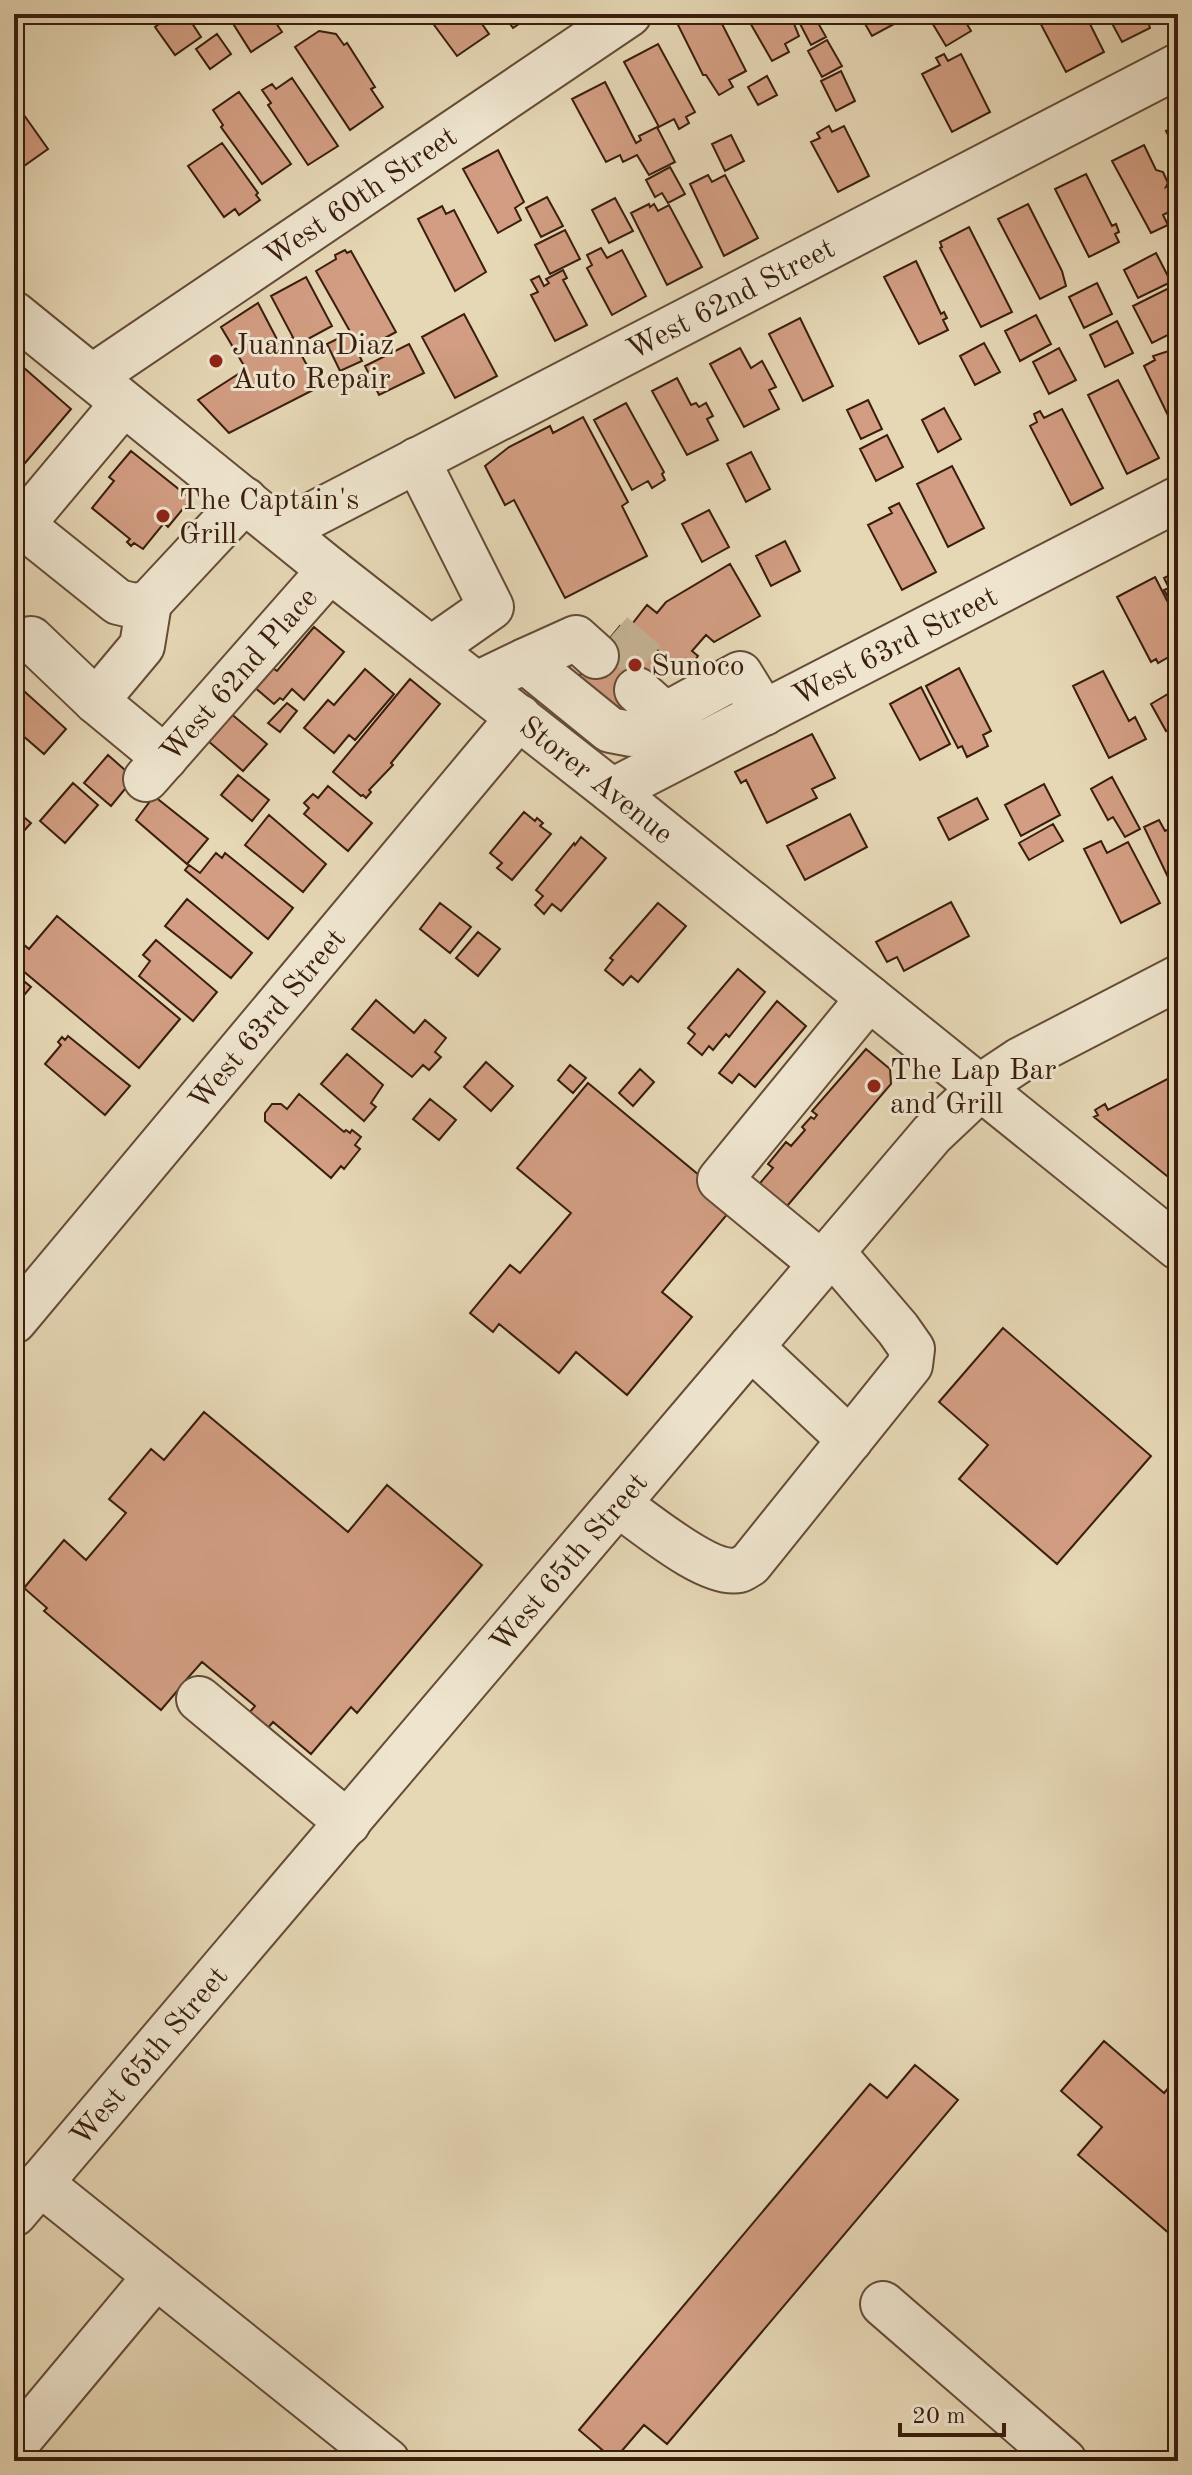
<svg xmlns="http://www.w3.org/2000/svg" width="1192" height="2475" font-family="'Old Standard TT',serif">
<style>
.building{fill:#d29d82;stroke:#3a1e0d;stroke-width:2}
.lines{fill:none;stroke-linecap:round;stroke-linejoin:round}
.minor-tunnel{stroke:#c4b293;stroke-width:44;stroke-dasharray:44 22;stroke-linecap:butt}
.minor-casing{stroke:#654c37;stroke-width:48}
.minor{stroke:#efe5cf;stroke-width:44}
.poi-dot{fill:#8f2418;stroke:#efe5cf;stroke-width:3}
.labels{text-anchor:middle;stroke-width:6;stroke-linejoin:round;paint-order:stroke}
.street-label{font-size:30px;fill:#3a1e0d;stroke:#efe5cf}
.poi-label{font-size:30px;fill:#3a1e0d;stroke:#efe5cf;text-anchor:start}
</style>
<rect width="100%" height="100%" fill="#e6d7b5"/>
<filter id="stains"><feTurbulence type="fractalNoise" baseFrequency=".0025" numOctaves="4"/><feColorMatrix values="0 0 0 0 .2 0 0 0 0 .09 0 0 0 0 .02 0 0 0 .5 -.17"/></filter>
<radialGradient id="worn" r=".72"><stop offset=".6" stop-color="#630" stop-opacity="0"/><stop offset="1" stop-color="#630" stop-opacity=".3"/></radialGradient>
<path class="building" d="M173 14H186L201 37 175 55 155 27Z
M244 14H270L282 32 251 52 232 22Z
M426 14H475L489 34 457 56Z
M503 14H534L513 28Z
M692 14H717L746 71 729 80 733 87 719 95 706 75H703L678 25 693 17Z
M745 14H790L799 36 785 44 789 52 772 61Z
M799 14H813L826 37 811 45 796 16Z
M863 14H888L894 24 872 36 860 15Z
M931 14H961L971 31 946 46 928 16Z
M1038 14H1085L1104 52 1066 72 1036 15Z
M1107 14H1146L1150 28 1122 42Z
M319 31 336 34 344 45 347 43 375 87 371 89 383 107 350 130 295 47Z
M217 34 231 54 210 69 196 49Z
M827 40 842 66 822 77 808 51Z
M658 44 695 112 686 117 689 123 679 129 674 119 659 127 624 62Z
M944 54 948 61 961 54 990 112 952 132 922 74 940 65 936 58Z
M841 71 855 101 836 111 821 81Z
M767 76 777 95 758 105 748 87Z
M292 78 338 146 308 165 268 105 271 103 262 90 272 84 276 89Z
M605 82 636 143 641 140 639 136 657 127 675 162 649 175 637 155 623 162 620 155 606 162 572 99Z
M239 92 291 164 262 184 221 127 223 125 213 110Z
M14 101 48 149 14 173Z
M1178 125V154L1166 131Z
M829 126 832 132 844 126 869 176 838 192 811 142 820 138 817 133Z
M731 135 744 161 725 171 712 144Z
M222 143 258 193 256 195 260 200 239 215 235 209 224 217 188 166Z
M1144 145 1156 170 1163 172 1168 183 1166 187 1172 184 1178 197V207L1163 215 1168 225 1151 233 1112 161Z
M498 150 524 202 515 208 521 220 498 233 463 169Z
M670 167 685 194 668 203 662 193 655 197 646 180Z
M1086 174 1112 226 1116 224 1119 232 1115 234 1119 242 1089 257 1055 189Z
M708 175 712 182 725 175 758 238 724 256 690 184Z
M547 197 563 226 541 237 526 208Z
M615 198 633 231 609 243 592 210Z
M649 204 650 207 654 204 658 211 669 205 702 267 667 285 631 213Z
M1028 204 1062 271 1066 286 1040 299 998 219Z
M442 206 446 214 454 210 486 272 455 291 418 219Z
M969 227 1012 312 981 327 940 248 942 247 940 242Z
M565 230 580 259 550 274 535 245Z
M601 248 607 258 622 250 646 296 612 315 587 268 592 265 587 255Z
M345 250 347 253 351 251 396 332 361 351 316 271 336 259 335 255Z
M1156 253 1171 282 1138 298 1124 270Z
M916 261 941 314 944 312 947 318 943 320 948 330 919 344 884 277Z
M563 270 567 278 563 280 587 325 555 341 531 295 538 292 531 280 539 276 544 286 549 283 546 279Z
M306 277 332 326 297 345 271 296Z
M1097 283 1112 314 1084 328 1069 297Z
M1171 287 1178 302V330L1152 343 1133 306Z
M258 303 280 345 292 338 319 387 229 433 198 400 246 369 221 327Z
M464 314 497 376 455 398 422 337Z
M1036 315 1051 344 1020 361 1005 331Z
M800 318 833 386 803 401 769 334Z
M1117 321 1133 353 1105 367 1090 335Z
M349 333 362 361 340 371 327 344Z
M984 343 1000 372 975 385 960 356Z
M409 344 424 373 379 395 365 366Z
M740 348 751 368 762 361 776 387 769 390 779 409 744 427 710 364Z
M1059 348 1076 380 1049 394 1033 362Z
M1175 349 1178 354V436L1144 366 1155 360 1153 356Z
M23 367 71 409 14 476V377Z
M677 378 691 405 696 403 699 407 706 403 713 416 707 419 718 440 687 455 652 391Z
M1118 380 1159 458 1127 474 1088 395Z
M868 400 882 429 861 439 847 410Z
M626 403 664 472 662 474 665 480 652 488 648 481 632 490 594 420Z
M944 408 961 439 938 452 922 420Z
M1062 409 1103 488 1071 505 1030 426 1037 422 1034 414 1040 411 1044 418Z
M583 417 628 502 622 506 647 556 565 598 514 500 505 505 485 466 509 447 550 426 553 433Z
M887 435 903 467 876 481 860 449Z
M131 451 191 499 168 527 164 523 143 549 134 543 131 546 127 542 130 539 92 508 114 481 109 477Z
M751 452 770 489 746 502 727 464Z
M952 466 984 528 948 547 917 484Z
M899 503 936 572 902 590 868 525 892 513 889 508Z
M709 510 729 547 702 562 682 524Z
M785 541 800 571 771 586 756 556Z
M730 564 760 616 714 642 706 635 692 651 698 656 692 664 686 659 679 667 629 628 647 605 657 613 666 602Z
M1178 571V616L1164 590 1169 588 1164 578Z
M1155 577 1178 622V660L1174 654 1158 663 1156 659 1151 662 1117 597Z
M620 626 661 661 617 715 575 681Z
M314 627 344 652 304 700 292 689 283 700 280 698 274 704 253 686 270 666 277 671Z
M959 668 991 731 983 735 988 746 967 757 962 746 958 748 926 686Z
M365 669 394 694 355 740 349 735 334 753 304 728 328 700 334 705Z
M1103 671 1129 721 1135 717 1146 739 1109 758 1073 686Z
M410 679 440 704 391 763 393 765 369 790 371 792 366 798 363 795 361 796 333 772Z
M14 682 66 729 44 754 14 728Z
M921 687 950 744 920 760 890 704Z
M1178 688V724L1166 731 1151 704Z
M216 701 267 744 243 771 193 728Z
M287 703 297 711 280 732 268 723Z
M812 734 835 778 812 789 817 798 767 823 746 780 741 783 735 772Z
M108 755 134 778 111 806 84 783Z
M238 775 269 800 252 821 221 795Z
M1112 777 1140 829 1125 837 1113 817 1108 820 1091 789Z
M73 783 98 805 65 843 40 821Z
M1044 784 1060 815 1021 836 1005 805Z
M328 786 372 823 348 851 304 814 309 808 304 803 313 794 318 798Z
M154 796 208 839 187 864 136 820Z
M977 798 988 819 949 840 938 818Z
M14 809 31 823 14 842Z
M524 812 535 821 537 818 543 823 540 826 551 834 512 880 497 868 502 863 490 853Z
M850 814 867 847 805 880 787 846Z
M269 815 326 864 303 892 245 845Z
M1159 820 1165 831 1178 825 1177 896 1144 827Z
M1053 824 1063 841 1029 860 1019 843Z
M581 837 606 858 561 911 552 904 544 914 535 905 543 896 536 890 574 843 575 845Z
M1101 841 1107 853 1128 842 1160 903 1121 923 1084 849Z
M216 853 222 858 225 853 293 908 268 939 185 870 189 865 200 873Z
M187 899 252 953 231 978 165 926Z
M951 902 969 936 904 971 897 957 887 962 876 942Z
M440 903 471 927 450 953 420 929Z
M658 903 686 926 638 982 631 976 623 985 605 970 613 960 610 958Z
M57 916 180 1019 139 1068 16 965 18 962 14 959 16 938 29 949Z
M478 932 500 949 478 976 456 958Z
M156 940 217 992 193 1021 139 976 150 961 143 955Z
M738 969 765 992 729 1037 726 1034 713 1050 709 1046 702 1055 688 1043 695 1034 688 1028Z
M14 973 31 987 14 1007Z
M376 1000 414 1033 425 1020 446 1038 435 1052 441 1057 429 1070 423 1065 412 1077 352 1029Z
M777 1001 806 1026 755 1087 739 1074 732 1083 719 1073Z
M68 1036 130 1086 105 1115 45 1064 61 1045 58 1042 62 1037 65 1040Z
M866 1049 890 1069 891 1084 782 1212 755 1189 773 1168 768 1164 786 1142 791 1146 805 1130 802 1127 811 1117 814 1119 817 1115 812 1111Z
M347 1054 383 1085 371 1103 376 1107 364 1121 321 1084Z
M486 1062 513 1086 491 1111 464 1087Z
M570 1065 586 1078 573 1093 558 1080Z
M640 1069 654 1082 633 1106 619 1093Z
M1175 1075 1178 1079V1185L1094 1117 1098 1115 1095 1110 1105 1104 1108 1110Z
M588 1083 735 1205 662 1292 692 1317 627 1395 576 1352 559 1373 499 1324 493 1332 470 1313 510 1265 520 1273 571 1213 517 1168Z
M299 1094 344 1132 346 1130 350 1133 352 1130 361 1137 355 1145 360 1149 344 1169 341 1166 331 1178 265 1121V1113L272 1104H281L287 1109Z
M430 1099 456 1120 439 1140 413 1119Z
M1003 1328 1151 1456 1057 1564 959 1479 988 1445 939 1402Z
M204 1412 348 1532 387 1485 482 1565 357 1713 351 1707 311 1754 273 1722 267 1729 248 1714 255 1706 202 1662 185 1681 189 1684 181 1693 178 1690 161 1710 44 1611 47 1608 24 1588 64 1540 86 1560 126 1513 109 1499 151 1449 164 1460Z
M1104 2041 1164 2093 1178 2077V2241L1078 2155 1102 2127 1061 2091Z
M915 2065 958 2100 667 2444 644 2425 614 2460 579 2430 870 2084 887 2098Z"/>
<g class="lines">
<path class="minor-tunnel" d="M613 634 654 669"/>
<g class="minor-casing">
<g id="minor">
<path id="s1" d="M14 314 330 570 612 791 1178 1247"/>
<path id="s2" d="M92 377 629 14"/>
<path d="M417 460 491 607 431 649"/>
<path d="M22 525 118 602 135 606 149 603 245 500"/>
<path id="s3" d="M283 530 1178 66"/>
<path d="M14 534 123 404"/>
<path d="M31 639 96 701 165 758"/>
<path d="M525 661 576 638 596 656"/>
<path d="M477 684 525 661 610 730 631 734 665 715 637 690"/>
<path d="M96 701 142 646 149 603"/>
<path d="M686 737 665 715 740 674 764 713"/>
<path id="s4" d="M146 779 330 570"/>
<path id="s5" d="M612 791 1178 499"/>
<path d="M822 1264 720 1180 869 998"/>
<path id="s6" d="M14 1321 519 717"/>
<path d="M751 1347 850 1440"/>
<path d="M618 1504C643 1521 708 1577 739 1570 743 1569 746 1566 750 1564L910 1365 912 1349 898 1329 832 1252"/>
<path d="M199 1699 348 1823"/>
<path d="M40 2183 387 2461"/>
<path id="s7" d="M14 2214 932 1134 987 1082 1020 1060 1178 978"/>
<path d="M883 2304 1064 2461"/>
<path d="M14 2446 156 2276"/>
</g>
</g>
<use href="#minor" class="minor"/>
</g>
<g class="poi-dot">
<circle cx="216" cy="361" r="8"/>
<circle cx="163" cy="516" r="8"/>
<circle cx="635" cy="665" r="8"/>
<circle cx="874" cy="1086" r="8"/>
</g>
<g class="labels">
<g class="street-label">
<text dy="10" stroke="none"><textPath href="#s2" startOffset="324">West 60th Street</textPath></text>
<text dy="10" stroke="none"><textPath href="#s3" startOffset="504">West 62nd Street</textPath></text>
<text dy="10" stroke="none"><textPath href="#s5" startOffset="318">West 63rd Street</textPath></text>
<text dy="10" stroke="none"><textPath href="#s4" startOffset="140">West 62nd Place</textPath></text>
<text dy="10" stroke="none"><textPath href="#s1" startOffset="746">Storer Avenue</textPath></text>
<text dy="10" stroke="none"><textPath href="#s6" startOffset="394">West 63rd Street</textPath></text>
<text dy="10" stroke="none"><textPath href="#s7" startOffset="856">West 65th Street</textPath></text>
<text dy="10" stroke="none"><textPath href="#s7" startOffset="208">West 65th Street</textPath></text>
</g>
<g class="poi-label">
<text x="232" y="354">Juanna Diaz<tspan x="232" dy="34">Auto Repair</tspan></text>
<text x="179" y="509">The Captain's<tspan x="179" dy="34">Grill</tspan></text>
<text x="651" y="675">Sunoco</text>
<text x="890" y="1079">The Lap Bar<tspan x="890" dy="34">and Grill</tspan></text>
</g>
</g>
<rect width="1192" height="2475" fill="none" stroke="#e6d7b5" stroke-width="48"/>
<rect x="16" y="16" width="1160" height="2443" fill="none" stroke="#3a1e0d" stroke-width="4"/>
<rect x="24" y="24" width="1144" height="2427" fill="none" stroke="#3a1e0d" stroke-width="2"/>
<path d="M900 2423v12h104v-12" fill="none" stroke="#3a1e0d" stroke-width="4"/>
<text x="912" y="2423" font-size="24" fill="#3a1e0d" stroke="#efe5cf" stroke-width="6" paint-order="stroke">20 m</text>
<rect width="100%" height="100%" filter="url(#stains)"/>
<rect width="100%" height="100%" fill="url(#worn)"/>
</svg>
